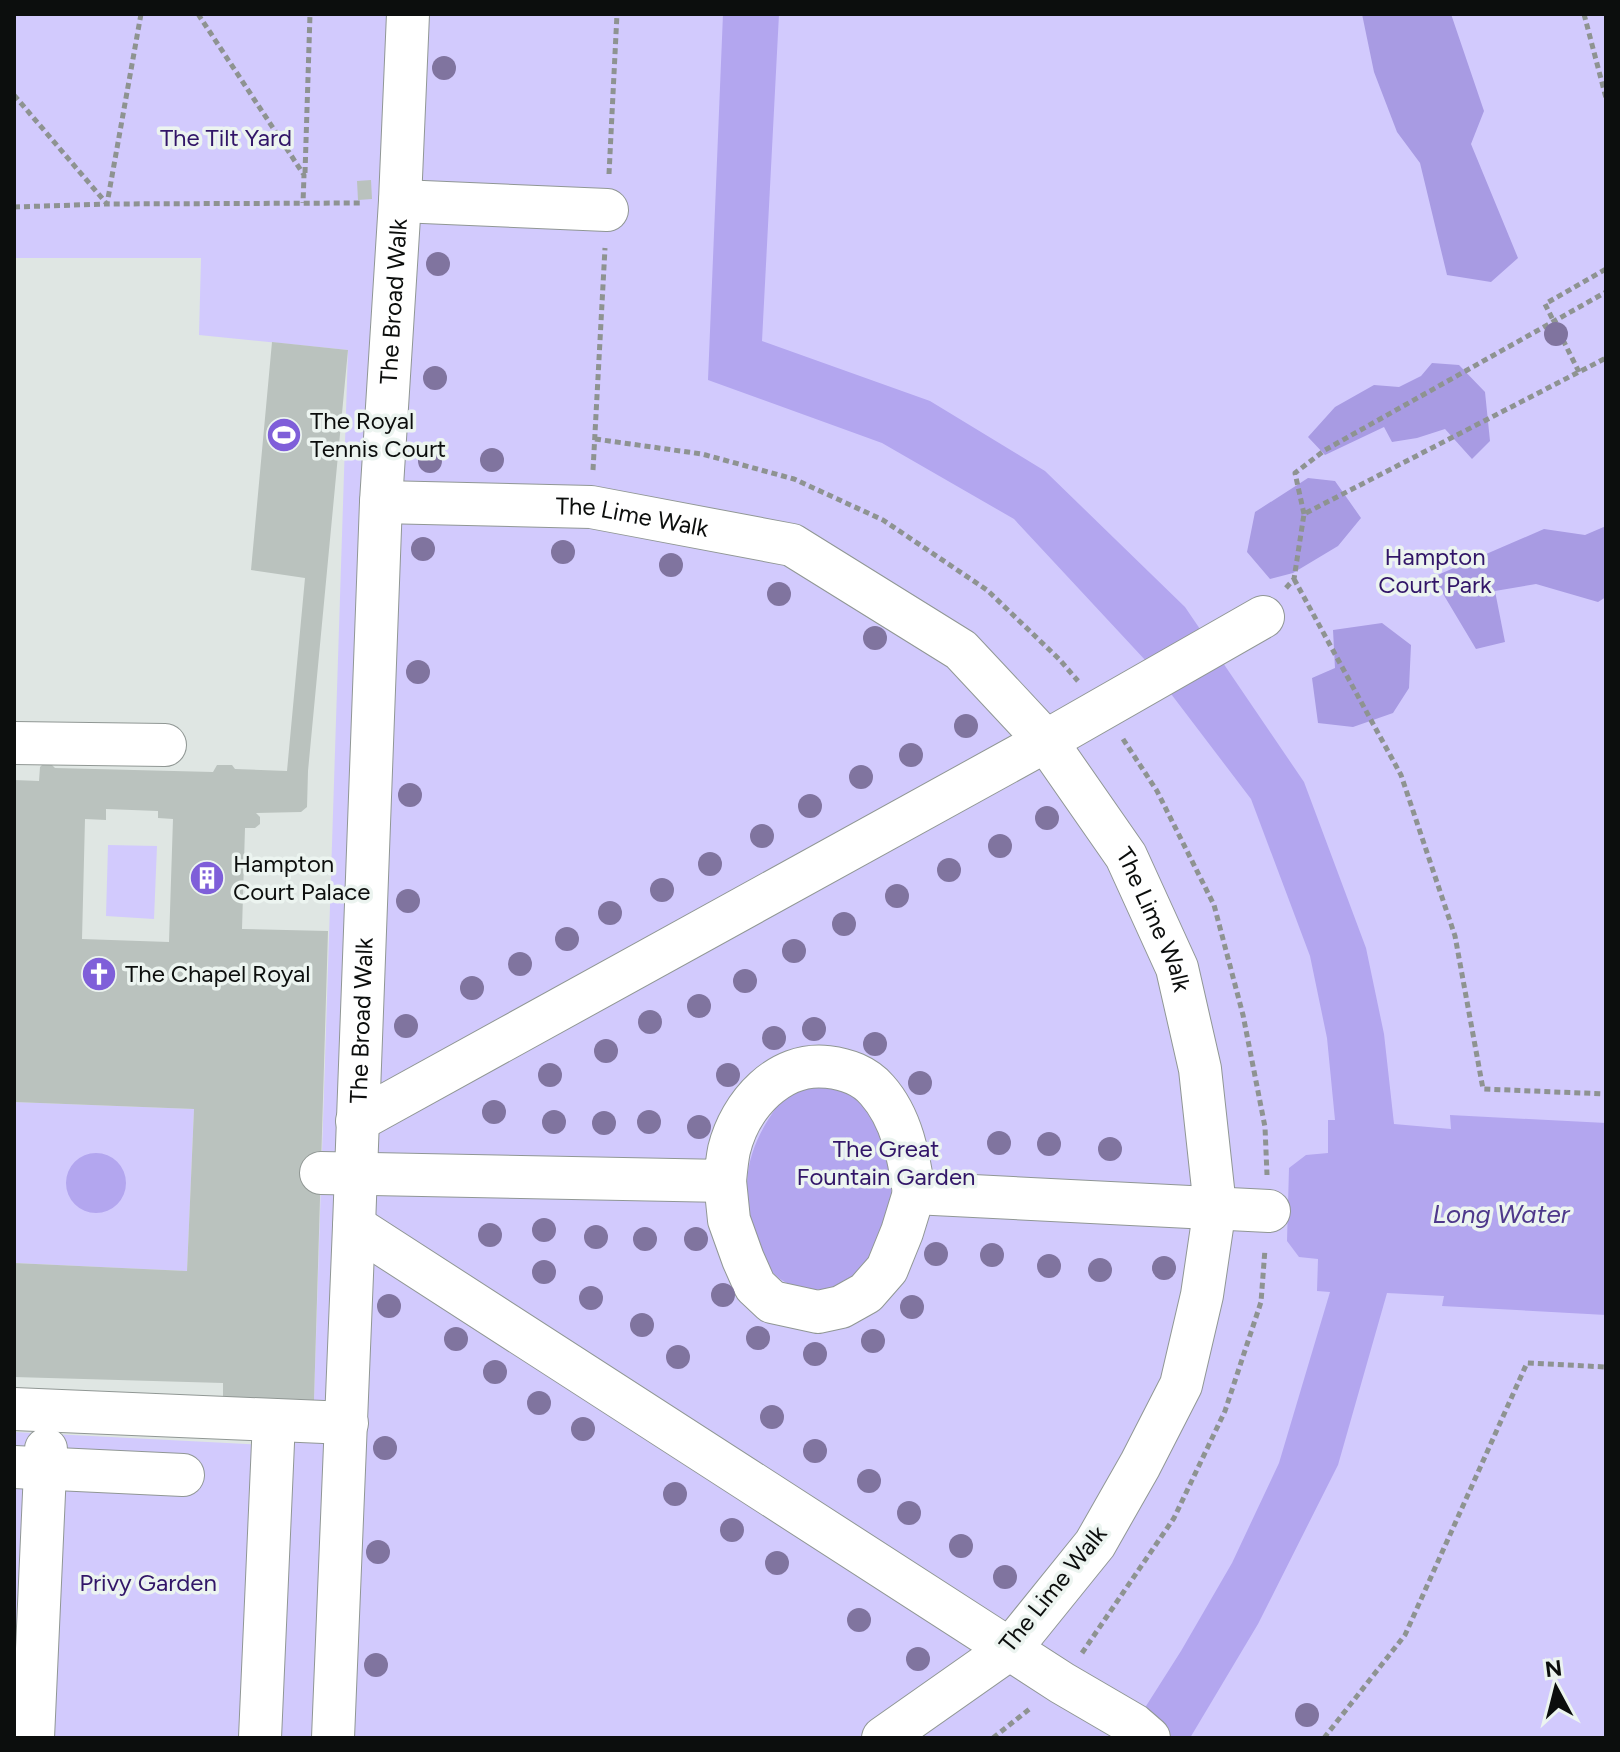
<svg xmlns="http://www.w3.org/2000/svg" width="1620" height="1752" font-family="Figtree,sans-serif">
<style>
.green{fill:#d2cafd}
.forest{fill:#a89be3}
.water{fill:#b3a6ef}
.building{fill:#bac2be;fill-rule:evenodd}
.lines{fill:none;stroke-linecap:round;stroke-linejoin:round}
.minor-casing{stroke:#909794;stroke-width:44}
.path{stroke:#8e9391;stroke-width:5;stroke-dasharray:6 4;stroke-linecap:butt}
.minor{stroke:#fff;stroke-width:42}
.tree{fill:#80749f}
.labels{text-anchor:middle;stroke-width:7;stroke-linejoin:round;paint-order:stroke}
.park-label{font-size:24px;fill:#321668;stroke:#ecf4f0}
.street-label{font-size:24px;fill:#0c0e0d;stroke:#ecf4f0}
.poi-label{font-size:24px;fill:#0c0e0d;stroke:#ecf4f0;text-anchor:start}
.water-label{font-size:26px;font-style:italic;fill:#4e388b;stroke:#ecf4f0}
</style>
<rect width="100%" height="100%" fill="#dfe6e3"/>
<path class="green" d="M14 14H1606V1738H14V1432L287 1446 289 1399 314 1400 348 350 199 335 201 258H14Z
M108 845 157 846 154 919 106 916Z
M14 1102 194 1109 187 1271 14 1263Z"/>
<path class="forest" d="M1362 14H1451L1484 111 1471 144 1518 258 1491 282 1447 275 1420 163 1397 132 1374 72Z
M1432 363 1459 365 1485 392 1490 441 1472 459 1445 429 1417 438 1392 442 1384 427 1325 455 1308 437 1335 407 1374 385 1399 387 1421 376Z
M1308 478 1335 481 1361 518 1338 546 1293 573 1270 579 1247 552 1255 512Z
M1606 526V597L1598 602 1536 584 1495 591 1505 642 1476 649 1433 577 1544 529 1585 535Z
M1382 623 1411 645 1409 688 1393 713 1353 727 1318 723 1312 678 1335 668 1333 630Z"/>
<path class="water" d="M723 14H779L762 341 930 401 1045 471 1185 607 1304 782 1366 948 1384 1034 1394 1124 1451 1129 1450 1115 1606 1123V1315L1442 1306 1444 1296 1387 1293 1338 1465 1258 1624 1190 1738H1120L1134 1725 1181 1651 1232 1563 1279 1463 1330 1292 1317 1291 1318 1259 1299 1257 1287 1241 1289 1168 1306 1155 1328 1153V1120H1335L1327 1038 1310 956 1251 799 1146 661 1014 519 882 443 708 380Z
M822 1086C836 1089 849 1091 860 1102 886 1125 896 1177 889 1210 887 1220 882 1229 879 1238 869 1262 862 1277 837 1286 811 1295 782 1288 767 1265 761 1257 759 1246 755 1237 749 1219 745 1202 747 1183 748 1160 756 1139 768 1120 773 1112 779 1102 787 1096 797 1089 810 1088 822 1086Z
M66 1183a30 30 0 1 1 60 0a30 30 0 1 1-60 0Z"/>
<path class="building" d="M371 180 372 199 358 200 357 181Z
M272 342 348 350 308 771 307 807 301 812 256 813 260 817V824L255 828H245L242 929 328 931 314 1400 223 1397V1383L14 1377V1263L187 1271 194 1109 14 1102V780L39 781 40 767 44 763H50L55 768 213 772 217 765H232L235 769 287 771 305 578 251 570ZM106 809 158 811V818L173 819 169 942 82 939 85 819 106 820Z"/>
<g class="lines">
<g class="minor-casing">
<g id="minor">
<path d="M400 201 607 210"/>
<path id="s1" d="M381 502 591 507 792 545 961 650 1046 741 1126 856 1177 968 1200 1069 1215 1207 1202 1295 1181 1385 1140 1465 1095 1544 1011 1648 883 1738"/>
<path d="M14 743 165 745"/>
<path d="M357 1121 1046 741 1263 617"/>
<path d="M321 1173 725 1181C726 1171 727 1160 729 1150 740 1105 779 1061 828 1067 846 1069 865 1076 877 1090 902 1118 909 1157 914 1193L1269 1211"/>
<path d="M725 1181 729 1220 743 1259 755 1286 772 1302 818 1312 841 1307 866 1293 887 1269 902 1232 914 1193"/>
<path d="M354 1226 1062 1683 1134 1725 1149 1738"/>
<path d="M14 1409 347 1423"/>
<path d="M14 1467 183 1475"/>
<path d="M33 1738 46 1449"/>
<path d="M260 1738 274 1420"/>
<path id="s2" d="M333 1738 354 1226 381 502 400 201 408 14"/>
</g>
</g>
<path class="path" d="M198 14 304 175 303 203
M1584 14 1606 98
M14 95 107 204 361 203
M305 173 310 14
M609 174 617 14
M14 207 107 204 141 14
M1579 372 1545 304 1606 269
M595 439 702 454 794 479 883 520 987 590 1059 659 1078 681
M593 470 605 248
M1304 514 1295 473 1325 450 1606 292
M1294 579 1401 775 1455 936 1483 1089 1606 1094
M1286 588 1294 579 1304 514 1606 358
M1123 739 1157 791 1214 905 1243 1015 1265 1127 1267 1175
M1082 1653 1174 1518 1225 1411 1261 1302 1265 1249
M993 1738 1032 1707
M1324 1738 1405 1635 1527 1363 1606 1367"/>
<use href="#minor" class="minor"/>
</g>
<g class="tree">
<circle cx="444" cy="68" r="12"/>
<circle cx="438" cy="264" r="12"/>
<circle cx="1556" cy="334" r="12"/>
<circle cx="435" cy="378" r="12"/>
<circle cx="492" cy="460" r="12"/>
<circle cx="430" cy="461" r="12"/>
<circle cx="423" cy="549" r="12"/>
<circle cx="563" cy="552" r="12"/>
<circle cx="671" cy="565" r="12"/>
<circle cx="779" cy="594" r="12"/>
<circle cx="875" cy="638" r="12"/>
<circle cx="418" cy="672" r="12"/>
<circle cx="966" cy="726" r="12"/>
<circle cx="911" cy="755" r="12"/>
<circle cx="861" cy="777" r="12"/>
<circle cx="410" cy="795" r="12"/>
<circle cx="810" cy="806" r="12"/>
<circle cx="1047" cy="818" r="12"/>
<circle cx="762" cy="836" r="12"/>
<circle cx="1000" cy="846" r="12"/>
<circle cx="710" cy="864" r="12"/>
<circle cx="949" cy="870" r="12"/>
<circle cx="662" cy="890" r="12"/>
<circle cx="897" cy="896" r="12"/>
<circle cx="408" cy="901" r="12"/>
<circle cx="610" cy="913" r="12"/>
<circle cx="844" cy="924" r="12"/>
<circle cx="567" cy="939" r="12"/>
<circle cx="794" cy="951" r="12"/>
<circle cx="520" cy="964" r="12"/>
<circle cx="745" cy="981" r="12"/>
<circle cx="472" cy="988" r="12"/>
<circle cx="699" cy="1006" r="12"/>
<circle cx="650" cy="1022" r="12"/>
<circle cx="406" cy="1026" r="12"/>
<circle cx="814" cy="1029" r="12"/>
<circle cx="774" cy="1038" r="12"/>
<circle cx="875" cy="1044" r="12"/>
<circle cx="606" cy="1051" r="12"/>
<circle cx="550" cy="1075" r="12"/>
<circle cx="728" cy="1075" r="12"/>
<circle cx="920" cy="1083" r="12"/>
<circle cx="494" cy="1112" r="12"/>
<circle cx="554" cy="1122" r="12"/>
<circle cx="649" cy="1122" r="12"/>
<circle cx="604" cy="1123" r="12"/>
<circle cx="699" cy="1127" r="12"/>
<circle cx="999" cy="1143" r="12"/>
<circle cx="1049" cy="1144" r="12"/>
<circle cx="1110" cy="1149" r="12"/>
<circle cx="544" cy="1230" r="12"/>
<circle cx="490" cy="1235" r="12"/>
<circle cx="596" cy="1237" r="12"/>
<circle cx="645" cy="1239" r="12"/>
<circle cx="696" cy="1239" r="12"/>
<circle cx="936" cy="1254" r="12"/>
<circle cx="992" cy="1255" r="12"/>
<circle cx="1049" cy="1266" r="12"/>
<circle cx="1164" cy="1268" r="12"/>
<circle cx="1100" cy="1270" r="12"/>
<circle cx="544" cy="1272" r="12"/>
<circle cx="723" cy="1295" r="12"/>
<circle cx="591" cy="1298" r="12"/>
<circle cx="389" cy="1306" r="12"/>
<circle cx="912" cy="1307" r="12"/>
<circle cx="642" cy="1325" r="12"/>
<circle cx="758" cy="1338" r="12"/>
<circle cx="456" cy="1339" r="12"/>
<circle cx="873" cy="1341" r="12"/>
<circle cx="815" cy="1354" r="12"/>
<circle cx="678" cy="1357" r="12"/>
<circle cx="495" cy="1372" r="12"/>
<circle cx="539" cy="1403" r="12"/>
<circle cx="772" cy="1417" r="12"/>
<circle cx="583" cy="1429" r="12"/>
<circle cx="385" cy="1448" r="12"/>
<circle cx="815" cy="1451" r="12"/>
<circle cx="869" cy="1481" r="12"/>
<circle cx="675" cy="1494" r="12"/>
<circle cx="909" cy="1513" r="12"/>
<circle cx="732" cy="1530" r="12"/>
<circle cx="961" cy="1546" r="12"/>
<circle cx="378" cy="1552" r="12"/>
<circle cx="777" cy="1563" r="12"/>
<circle cx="1005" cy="1577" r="12"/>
<circle cx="859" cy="1620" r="12"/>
<circle cx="918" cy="1659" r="12"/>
<circle cx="376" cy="1665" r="12"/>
<circle cx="1307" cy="1715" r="12"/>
</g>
<defs>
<g id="stadium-disc" transform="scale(1.8)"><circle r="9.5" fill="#7f5fd9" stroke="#ecf4f0"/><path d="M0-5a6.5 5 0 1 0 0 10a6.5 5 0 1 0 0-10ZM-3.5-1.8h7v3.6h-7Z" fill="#fff"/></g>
<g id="building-disc" transform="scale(1.8)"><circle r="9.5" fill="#7f5fd9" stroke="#ecf4f0"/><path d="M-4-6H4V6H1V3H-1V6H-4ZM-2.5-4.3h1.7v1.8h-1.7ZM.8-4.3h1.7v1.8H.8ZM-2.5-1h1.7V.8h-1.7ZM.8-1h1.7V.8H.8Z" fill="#fff"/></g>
<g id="church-disc" transform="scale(1.8)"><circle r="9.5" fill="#7f5fd9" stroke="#ecf4f0"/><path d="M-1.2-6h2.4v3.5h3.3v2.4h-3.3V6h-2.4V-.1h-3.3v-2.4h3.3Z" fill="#fff"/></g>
</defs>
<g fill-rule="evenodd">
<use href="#stadium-disc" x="284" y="435"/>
<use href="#building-disc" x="207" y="878"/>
<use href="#church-disc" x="99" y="974"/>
</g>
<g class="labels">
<g class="park-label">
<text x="226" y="146">The Tilt Yard</text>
<text x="1435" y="565">Hampton<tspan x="1435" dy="28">Court Park</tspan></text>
<text x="886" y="1157">The Great<tspan x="886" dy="28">Fountain Garden</tspan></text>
<text x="148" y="1591">Privy Garden</text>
</g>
<g class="street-label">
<text dy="8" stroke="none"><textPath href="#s2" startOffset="1438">The Broad Walk</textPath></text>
<text dy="8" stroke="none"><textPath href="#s1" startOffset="252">The Lime Walk</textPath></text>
<text dy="8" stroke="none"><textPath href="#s1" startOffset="948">The Lime Walk</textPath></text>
<text dy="8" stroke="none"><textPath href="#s2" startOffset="718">The Broad Walk</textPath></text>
<text transform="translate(1053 1589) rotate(-51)" y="8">The Lime Walk</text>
</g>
<g class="poi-label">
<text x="310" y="429">The Royal<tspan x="310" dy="28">Tennis Court</tspan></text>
<text x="233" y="872">Hampton<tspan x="233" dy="28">Court Palace</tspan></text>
<text x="125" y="982">The Chapel Royal</text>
</g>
<g class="water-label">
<text x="1501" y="1223">Long Water</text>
</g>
</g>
<rect width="1620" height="1752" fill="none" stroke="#0c0e0d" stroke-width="32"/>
<g transform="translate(1556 1688) rotate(353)" stroke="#ecf4f0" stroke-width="6" paint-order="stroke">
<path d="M0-6L14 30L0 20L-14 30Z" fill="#0c0e0d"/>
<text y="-12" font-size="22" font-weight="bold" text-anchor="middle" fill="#0c0e0d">N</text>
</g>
</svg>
